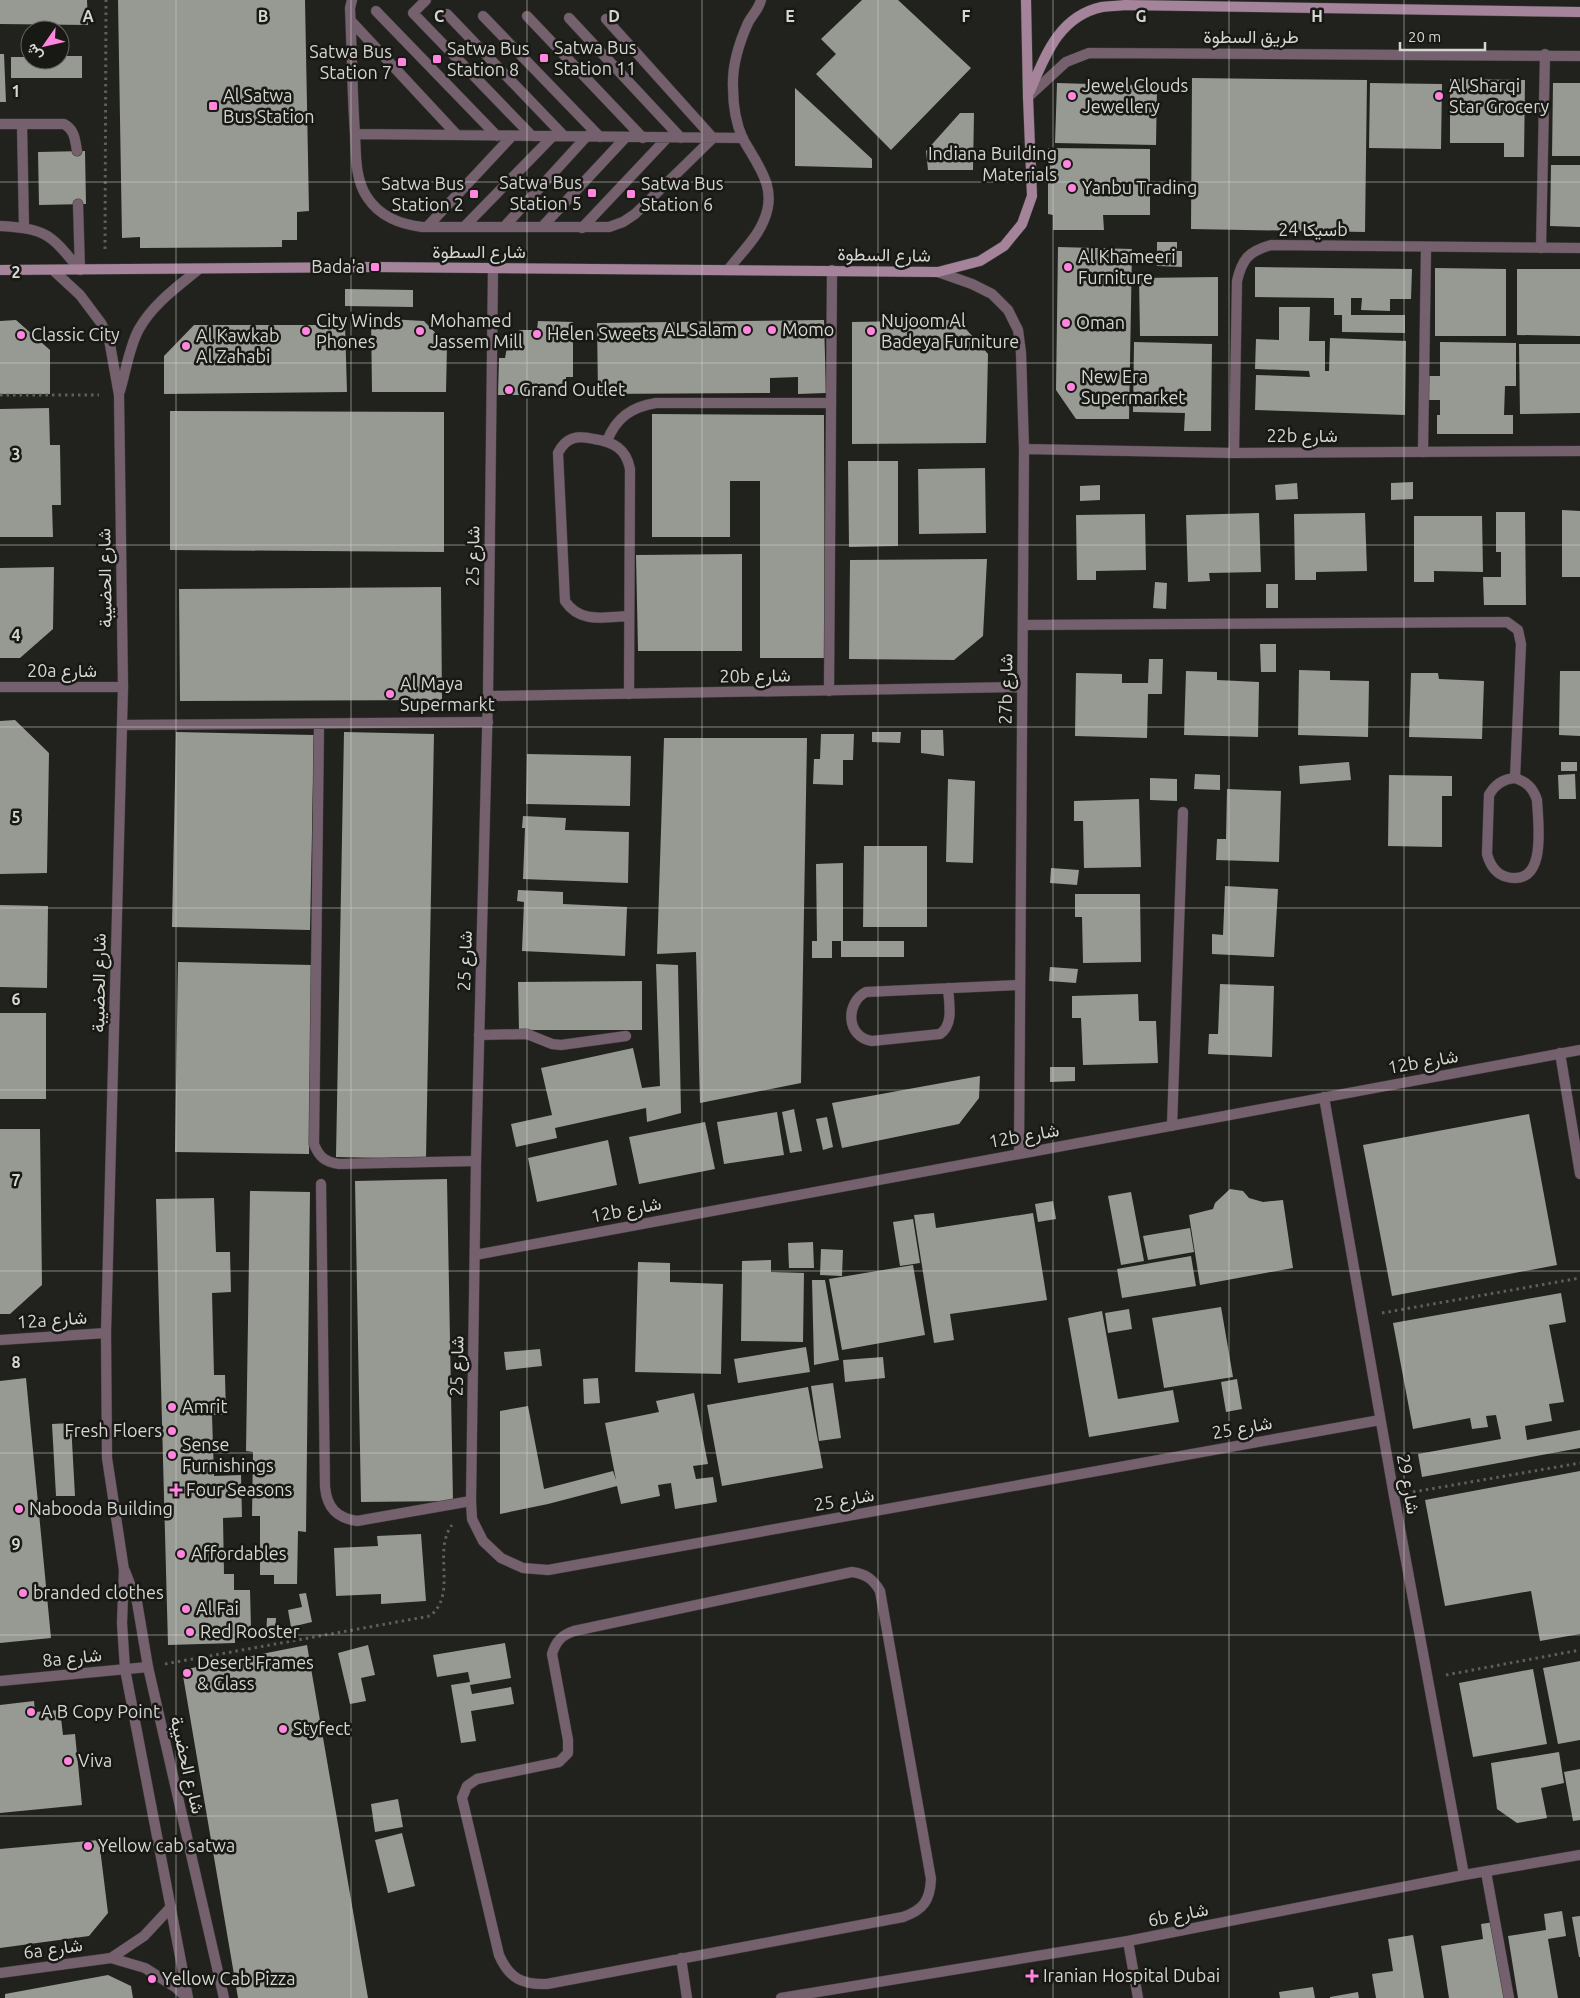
<svg xmlns="http://www.w3.org/2000/svg" width="1580" height="1998" font-family="Ubuntu,Vazirmatn,sans-serif">
<style>
.building{fill:#979993}
.lines{fill:none;stroke-linecap:round;stroke-linejoin:round}
.service-casing{stroke:#3e3f3a;stroke-width:11}
.pedestrian-casing{stroke:#3e3f3a;stroke-width:11}
.minor-casing{stroke:#3e3f3a;stroke-width:11}
.tertiary-casing{stroke:#3e3f3a;stroke-width:11}
.secondary-casing{stroke:#3e3f3a;stroke-width:11}
.path{stroke:#5e5e5a;stroke-width:3;stroke-dasharray:2.5 4;stroke-linecap:butt}
.service{stroke:#75606e;stroke-width:10}
.pedestrian{stroke:#75606e;stroke-width:10}
.minor{stroke:#75606e;stroke-width:10}
.tertiary{stroke:#75606e;stroke-width:10}
.secondary{stroke:#a5849b;stroke-width:10}
.grid{fill:none;stroke:#d5d5d2;stroke-width:1;stroke-opacity:0.55}
.poi-dot{fill:#ff85df;stroke:#181814;stroke-width:2}
.labels{text-anchor:middle;stroke-width:5;stroke-linejoin:round;paint-order:stroke}
.street-label{font-size:18px;fill:#d5d5d2;stroke:#181814}
.poi-label{font-size:18px;fill:#d5d5d2;stroke:#181814;text-anchor:start}
.grid-label{font-size:16px;text-anchor:middle;font-weight:bold;fill:#d5d5d2;stroke:#181814;stroke-width:5;stroke-linejoin:round;paint-order:stroke}
</style>
<rect width="100%" height="100%" fill="#21221d"/>
<path class="building" d="M0 0H87L88 25 0 24Z
M118 0H305L309 211 297 212V240H282V247L140 248V237L122 238Z
M862 0H898L971 68 891 150 816 74 836 54 821 39Z
M0 54H4L6 102H0Z
M60 56H82V78H11V57H30V60H60Z
M1192 78 1367 80 1365 232 1191 229Z
M1450 79 1525 80 1524 157H1504V143H1450Z
M1057 83 1157 86 1156 145 1055 143Z
M1370 83 1442 84 1441 149 1369 148Z
M1553 83H1580V156H1552Z
M795 88 872 159V168L795 166Z
M960 113H974L973 170H928L926 151Z
M1048 148 1150 149V215H1103L1104 230H1053V215L1048 214Z
M85 151 86 204 39 205 38 152Z
M1551 165H1580V227L1550 226Z
M1157 242H1177V251H1182V267L1157 266Z
M1058 247 1132 249 1129 419H1076L1056 390Z
M1255 267 1412 269 1411 299H1390V311L1361 310 1362 298H1351V315H1405V333L1342 332V315H1334V298L1255 297Z
M1435 268 1506 269V336H1435Z
M1517 269H1580V336L1517 335Z
M1218 277V336H1140L1139 278Z
M345 289 413 290V307L345 306Z
M1279 307H1310L1309 341H1325V371H1329L1330 338 1406 341 1405 415 1255 410 1256 375 1310 377 1309 371 1255 369 1256 339 1279 340Z
M371 318 424 321 447 345 446 392H372Z
M16 320 50 350V394H0V321Z
M824 320 826 393 798 394V377L770 378V393L598 394 597 323Z
M958 320 988 354 986 443 852 444V322Z
M538 321 573 322V377H566V395H498L499 358H505L508 342 520 330H537Z
M194 325H345L347 392 164 394V356Z
M1134 342 1212 344 1211 431H1184L1185 413 1133 412Z
M1440 342 1516 343V386H1505L1504 415H1513V434H1437V415H1440V400H1426V376H1440Z
M1519 344H1580V413L1520 414Z
M49 408 50 445H60L61 505H52L53 537H0V409Z
M170 411 444 412V552L170 550Z
M652 414 824 415 825 658H760V481H730V537H652Z
M848 461H898V546L849 547Z
M985 468 986 533 919 534 918 469Z
M1413 482V499L1391 500V483Z
M1297 483 1298 499 1276 500 1275 485Z
M1100 485V500L1080 501V486Z
M1562 510 1580 511V577H1562Z
M1496 512H1525L1526 605H1484L1483 577H1501V552H1496Z
M1259 513 1261 572 1209 573 1210 581 1188 582 1186 515Z
M1365 513 1367 571 1316 572V580H1295L1294 514Z
M1145 514 1146 570 1096 571V580H1077L1076 515Z
M1414 516H1482L1483 572 1434 571V582H1414Z
M742 554V651H638L636 555Z
M987 559 983 636 954 660 849 659 850 560Z
M54 567 53 629 20 658H0V568Z
M1155 582 1167 583 1166 609 1153 608Z
M1266 584H1278V608H1266Z
M441 587 442 700 180 701 179 589Z
M1260 644H1276V672H1261Z
M1149 659H1163L1162 694H1148L1147 738 1075 736 1076 673 1122 674V683H1148Z
M1299 670 1330 671V680L1369 681 1368 737 1298 735Z
M1186 671 1217 672V680L1259 682 1258 737 1184 735Z
M1560 671H1580V736L1559 735Z
M1411 673H1438L1439 679 1484 681 1482 739 1409 737Z
M15 720 49 753 47 873 0 874V721Z
M921 730H943L944 756 921 753Z
M176 732 314 735 310 930 172 927Z
M344 732 434 734 426 1159 336 1157Z
M872 732H901L900 743 872 742Z
M821 734H854L853 760H843V785L813 784 814 759H820Z
M664 738H807L801 1083 700 1103 696 952 657 954Z
M527 754 631 756 630 806 526 804Z
M1349 762 1351 780 1300 784 1299 766Z
M1561 762H1577V771H1561Z
M1195 774 1220 775V790L1194 789Z
M1575 774 1576 799H1559L1558 775Z
M1389 775 1452 776V796H1442V847L1388 846Z
M1150 778 1177 779V801L1150 800Z
M948 779 975 781 973 863 946 862Z
M1227 789 1281 791 1279 862 1216 860 1217 839H1226Z
M1139 799 1141 867 1084 868 1083 821H1074V801Z
M523 816 566 818 565 830 629 832 628 883 523 879 525 828H522Z
M864 846H927V927H863Z
M843 863V941H904V957H841V941H832V958H812V941H817L816 864Z
M1051 868 1079 870 1077 885 1050 883Z
M1225 886 1278 889 1274 957 1212 954V934L1223 935Z
M518 890 563 892V904L627 907 625 956 522 951 524 902 517 901Z
M1075 894H1140L1141 962 1083 963 1082 917H1075Z
M0 905 48 906 47 988 0 987Z
M178 962 312 965 309 1154 175 1152Z
M656 964 678 965 681 1113 647 1122 646 1108 555 1128 557 1138 516 1147 511 1124 552 1115 541 1068 633 1048 642 1088 660 1086Z
M1050 967 1078 969 1076 983 1049 981Z
M642 981V1030H519L518 982Z
M1220 984 1274 986 1272 1057 1208 1054 1209 1034H1218Z
M1138 994 1139 1021H1156L1158 1063 1083 1065 1081 1018H1072V996Z
M0 1013H46V1099H0Z
M1050 1067H1075V1081L1050 1082Z
M980 1076 979 1098 959 1124 842 1148 832 1103Z
M794 1109 802 1151 790 1153 782 1112Z
M777 1112 784 1155 724 1164 717 1122Z
M1529 1114 1557 1265 1392 1296 1363 1145Z
M827 1117 833 1147 823 1150 816 1119Z
M705 1122 715 1169 639 1184 629 1137Z
M0 1129H40L42 1285 10 1314H0Z
M608 1140 617 1185 537 1202 528 1158Z
M447 1179 453 1501 361 1502 355 1181Z
M1230 1189 1243 1191 1249 1198 1263 1202 1283 1200 1293 1268 1200 1285 1189 1215 1213 1209 1215 1203Z
M250 1191 310 1192 306 1532 298 1531 297 1584H274V1575H260V1516H252L253 1452 246 1451Z
M1131 1192 1144 1261 1121 1265 1108 1196Z
M214 1198 216 1252H230L231 1292 212 1293 214 1375H225L226 1415H212L214 1476 241 1475 242 1517 223 1518 224 1574H234V1590H250L251 1628H235V1643L168 1645 156 1199Z
M1053 1201 1056 1219 1038 1222 1035 1204Z
M934 1213 936 1228 1033 1213 1047 1300 950 1314 954 1340 934 1343 914 1215Z
M913 1219 920 1263 900 1266 893 1222Z
M1190 1228 1194 1252 1148 1260 1143 1236Z
M813 1242 814 1268H789L788 1243Z
M821 1249 843 1250 842 1276 820 1275Z
M1191 1256 1196 1286 1122 1298 1117 1269Z
M771 1260V1272L804 1273 803 1342 741 1341 742 1261Z
M638 1262 670 1263V1282L723 1284 721 1374 635 1372Z
M913 1265 925 1335 842 1350 829 1279Z
M812 1280H825L839 1360 814 1365Z
M1561 1293 1566 1322 1549 1325 1564 1402 1549 1404 1552 1421 1525 1426 1527 1440 1580 1430V1448L1422 1477 1418 1454 1501 1439 1496 1415 1486 1416 1488 1427 1472 1429 1470 1418 1413 1429 1393 1323Z
M1221 1307 1233 1377 1164 1388 1152 1318Z
M1129 1309 1132 1329 1108 1333 1105 1313Z
M1102 1311 1118 1399 1173 1390 1179 1422 1089 1437 1068 1318Z
M806 1347 810 1372 738 1383 734 1359Z
M540 1349 542 1366 506 1370 504 1352Z
M883 1357 885 1378 845 1382 843 1360Z
M26 1378 51 1638 0 1643V1381Z
M598 1378 600 1403 584 1404 583 1379Z
M1237 1379 1242 1409 1226 1412 1221 1382Z
M833 1383 841 1438 819 1441 811 1386Z
M808 1387 823 1468 722 1486 707 1405Z
M694 1393 708 1464 693 1466 696 1479 713 1477 717 1502 675 1509 671 1483 658 1485 660 1496 621 1504 617 1486 548 1504 500 1514V1411L528 1406 544 1489 613 1471 616 1480 605 1423 659 1412 656 1401Z
M71 1423 75 1496H56L52 1424Z
M1580 1471V1634L1540 1641 1531 1591 1445 1606 1425 1500Z
M421 1534 426 1601 381 1604V1594L336 1596 334 1548 378 1546 377 1536Z
M306 1593 312 1622 291 1627 288 1610 302 1607 299 1594Z
M267 1618H276L275 1639 266 1638Z
M505 1643 511 1678 470 1685 472 1694 511 1687 514 1704 471 1711 476 1741 461 1743 451 1685 470 1682 468 1672 437 1677 433 1655Z
M307 1645 368 1998H238L182 1670Z
M368 1645 375 1675 361 1678 366 1701 350 1704 338 1653Z
M1580 1661V1740L1558 1744 1543 1668Z
M1533 1669 1547 1744 1473 1757 1459 1683Z
M34 1701 35 1712 60 1710 63 1735 75 1734 82 1805 0 1813V1705Z
M1559 1752 1564 1783 1541 1788 1547 1818 1517 1823 1497 1809 1491 1763Z
M1580 1769V1820L1573 1821 1564 1772Z
M398 1799 403 1827 375 1832 371 1804Z
M402 1833 415 1886 388 1893 375 1840Z
M99 1840 108 1913 89 1936 0 1948V1849Z
M1562 1911 1566 1936 1548 1939 1558 1998H1518L1508 1936 1546 1930 1544 1914Z
M1580 1916V1957H1579L1572 1917Z
M1494 1922 1506 1998H1449L1441 1946 1483 1939 1481 1924Z
M1413 1935 1424 1998H1376L1372 1974 1393 1971 1388 1939Z
M108 1975 131 1986 133 1998H5V1994Z
M1313 1987 1315 1998H1280L1279 1992Z
M1358 1992 1359 1998H1330V1997Z"/>
<g class="lines">
<g class="service-casing">
<path id="service" d="M352 0 350 8C352 50 352 92 355 134 356 155 355 179 367 197 380 217 400 224 422 227H609L623 222 635 214 713 138 606 19
M426 0 413 13 532 136
M376 11 497 136
M447 14 564 136
M483 16 600 137
M527 16 643 138
M569 18 681 138
M351 21 457 135
M0 124H64C75 130 75 140 77 151
M22 125 24 228
M355 134 743 138
M78 204 80 270
M0 226C48 229 50 234 80 270
M427 227 512 136
M464 227 553 136
M504 227 587 136
M542 227 626 137
M582 228 667 138
M1541 248 1545 54
M728 270C740 254 757 238 764 220 778 188 758 166 743 139 736 124 733 103 733 87 732 65 739 43 748 23 752 15 759 9 761 0
M607 441C616 418 631 407 656 403H831
M1423 452 1426 248
M629 694 630 469C626 448 613 442 594 439 577 435 566 437 558 453L565 601C580 624 606 617 629 616
M319 724 314 1144C319 1157 325 1162 339 1164L476 1161
M122 725 488 722
M948 988C949 1003 954 1025 940 1034L872 1041C846 1037 845 1003 866 992L1020 985
M479 1035 527 1034 552 1044 561 1045 626 1036
M321 1184 325 1487C327 1508 337 1518 357 1521L471 1501
M852 1572C866 1574 873 1579 880 1591L931 1879C930 1901 923 1910 903 1917L547 1984C522 1985 509 1978 499 1955L462 1798 467 1786 477 1779 559 1762 568 1753V1740L552 1654C556 1641 562 1635 574 1631Z
M1486 1872 1509 1998
M681 1958 687 1998"/>
</g>
<g class="pedestrian-casing">
<path id="pedestrian" d="M829 691 832 270"/>
</g>
<g class="minor-casing">
<path id="minor" d="M1028 97 1066 62 1089 53 1580 56
M493 269 488 696 476 1161 471 1501 472 1519 483 1541 501 1558 523 1568 548 1570 1380 1420
M938 272 972 284 992 294 1008 310 1018 330 1021 353 1024 449 1019 1153
M1024 449 1234 453 1580 451
M1234 453 1237 281C1242 259 1249 251 1271 245L1580 248
M1023 625 1507 622 1518 630 1521 644 1515 778
M0 687H123
M488 696 1022 687
M1515 778C1527 782 1533 788 1537 800 1538 823 1548 887 1507 877 1495 874 1490 865 1487 854L1489 795C1495 784 1503 779 1515 778Z
M1560 1053 1580 1174
M1324 1097 1394 1496 1464 1875
M1172 1126 1183 812
M475 1255 1580 1050
M0 1340 106 1333
M0 1681 148 1667
M1128 1941 1138 1998
M111 1958 144 1936 171 1907
M0 1973 111 1958 145 1968 175 1987 187 1998
M781 1998 1128 1941 1464 1875 1580 1855"/>
</g>
<g class="tertiary-casing">
<path id="tertiary" d="M53 270 80 295 101 323 109 339 119 395 123 687 106 1333 107 1458 124 1570 122 1623 125 1669 188 1998
M120 391C126 371 129 347 139 329 153 304 177 287 199 269
M125 1571 137 1602 148 1667 224 1998"/>
</g>
<g class="secondary-casing">
<path id="secondary" d="M1030 91C1045 56 1059 16 1102 7 1110 6 1118 6 1125 5L1580 12
M0 270 375 267 938 272 980 261 1004 246 1022 224 1032 196 1028 97 1026 0"/>
</g>
<path class="path" d="M105 249 106 0
M0 395H99
M1382 1313 1580 1278
M1413 1492 1580 1463
M165 1664 430 1616C458 1594 432 1551 452 1525
M1446 1675 1580 1650"/>
<use href="#service" class="service"/>
<use href="#pedestrian" class="pedestrian"/>
<use href="#minor" class="minor"/>
<use href="#tertiary" class="tertiary"/>
<use href="#secondary" class="secondary"/>
</g>
<path class="grid" d="M176 0V1998M351 0V1998M527 0V1998M702 0V1998M878 0V1998M1053 0V1998M1229 0V1998M1404 0V1998M0 182H1580M0 363H1580M0 545H1580M0 727H1580M0 908H1580M0 1090H1580M0 1271H1580M0 1453H1580M0 1635H1580M0 1816H1580"/>
<g class="poi-dot">
<rect x="539" y="53" width="10" height="10" rx="2.5"/>
<rect x="432" y="54" width="10" height="10" rx="2.5"/>
<rect x="397" y="57" width="10" height="10" rx="2.5"/>
<circle cx="1072" cy="96" r="5"/>
<circle cx="1439" cy="96" r="5"/>
<rect x="208" y="101" width="10" height="10" rx="2.5"/>
<circle cx="1067" cy="164" r="5"/>
<circle cx="1072" cy="188" r="5"/>
<rect x="587" y="188" width="10" height="10" rx="2.5"/>
<rect x="469" y="189" width="10" height="10" rx="2.5"/>
<rect x="626" y="189" width="10" height="10" rx="2.5"/>
<rect x="370" y="262" width="10" height="10" rx="2.5"/>
<circle cx="1068" cy="267" r="5"/>
<circle cx="1066" cy="323" r="5"/>
<circle cx="747" cy="330" r="5"/>
<circle cx="772" cy="330" r="5"/>
<circle cx="306" cy="331" r="5"/>
<circle cx="420" cy="331" r="5"/>
<circle cx="871" cy="331" r="5"/>
<circle cx="537" cy="334" r="5"/>
<circle cx="21" cy="335" r="5"/>
<circle cx="186" cy="346" r="5"/>
<circle cx="1071" cy="387" r="5"/>
<circle cx="509" cy="390" r="5"/>
<circle cx="390" cy="694" r="5"/>
<circle cx="172" cy="1407" r="5"/>
<circle cx="172" cy="1431" r="5"/>
<circle cx="172" cy="1455" r="5"/>
<path d="M173.5 1482.5h5v5h5v5h-5v5h-5v-5h-5v-5h5z"/>
<circle cx="19" cy="1509" r="5"/>
<circle cx="181" cy="1554" r="5"/>
<circle cx="23" cy="1593" r="5"/>
<circle cx="186" cy="1609" r="5"/>
<circle cx="190" cy="1632" r="5"/>
<circle cx="187" cy="1673" r="5"/>
<circle cx="31" cy="1712" r="5"/>
<circle cx="283" cy="1729" r="5"/>
<circle cx="68" cy="1761" r="5"/>
<circle cx="88" cy="1846" r="5"/>
<path d="M1029.5 1968.5h5v5h5v5h-5v5h-5v-5h-5v-5h5z"/>
<circle cx="152" cy="1979" r="5"/>
</g>
<g class="labels">
<g class="street-label">
<text x="1251" y="43">طريق السطوة</text>
<text x="1313" y="236">سيكا 24b</text>
<text x="479" y="258">شارع السطوة</text>
<text transform="translate(884 255) rotate(1)" y="6">شارع السطوة</text>
<text x="1302" y="442">22b شارع</text>
<text transform="translate(473 556) rotate(-89)" y="6">شارع 25</text>
<text transform="translate(105 578) rotate(-91)" y="6">شارع الحضيبة</text>
<text x="62" y="677">20a شارع</text>
<text transform="translate(755 676) rotate(-1)" y="6">20b شارع</text>
<text transform="translate(1006 689) rotate(-89)" y="6">27b شارع</text>
<text transform="translate(465 961) rotate(-88)" y="6">شارع 25</text>
<text transform="translate(99 983) rotate(-89)" y="6">شارع الحضيبة</text>
<text transform="translate(1423 1062) rotate(-10)" y="6">12b شارع</text>
<text transform="translate(1024 1136) rotate(-10)" y="6">12b شارع</text>
<text transform="translate(626 1210) rotate(-11)" y="6">12b شارع</text>
<text transform="translate(52 1320) rotate(-4)" y="6">12a شارع</text>
<text transform="translate(457 1366) rotate(-89)" y="6">شارع 25</text>
<text transform="translate(1242 1428) rotate(-10)" y="6">شارع 25</text>
<text transform="translate(1408 1484) rotate(80)" y="6">شارع 29</text>
<text transform="translate(844 1500) rotate(-10)" y="6">شارع 25</text>
<text transform="translate(72 1658) rotate(-6)" y="6">8a شارع</text>
<text transform="translate(187 1765) rotate(77)" y="6">شارع الحضيبة</text>
<text transform="translate(1178 1915) rotate(-11)" y="6">6b شارع</text>
<text transform="translate(53 1949) rotate(-8)" y="6">6a شارع</text>
</g>
<g class="poi-label">
<text x="554" y="54">Satwa Bus<tspan x="554" dy="21">Station 11</tspan></text>
<text x="447" y="55">Satwa Bus<tspan x="447" dy="21">Station 8</tspan></text>
<text x="392" y="58" text-anchor="end">Satwa Bus<tspan x="392" dy="21">Station 7</tspan></text>
<text x="1082" y="92">Jewel Clouds<tspan x="1082" dy="21">Jewellery</tspan></text>
<text x="1449" y="92">Al Sharqi<tspan x="1449" dy="21">Star Grocery</tspan></text>
<text x="223" y="102">Al Satwa<tspan x="223" dy="21">Bus Station</tspan></text>
<text x="1057" y="160" text-anchor="end">Indiana Building<tspan x="1057" dy="21">Materials</tspan></text>
<text x="582" y="189" text-anchor="end">Satwa Bus<tspan x="582" dy="21">Station 5</tspan></text>
<text x="464" y="190" text-anchor="end">Satwa Bus<tspan x="464" dy="21">Station 2</tspan></text>
<text x="641" y="190">Satwa Bus<tspan x="641" dy="21">Station 6</tspan></text>
<text x="1082" y="194">Yanbu Trading</text>
<text x="1078" y="263">Al Khameeri<tspan x="1078" dy="21">Furniture</tspan></text>
<text x="365" y="273" text-anchor="end">Bada'a</text>
<text x="316" y="327">City Winds<tspan x="316" dy="21">Phones</tspan></text>
<text x="430" y="327">Mohamed<tspan x="430" dy="21">Jassem Mill</tspan></text>
<text x="881" y="327">Nujoom Al<tspan x="881" dy="21">Badeya Furniture</tspan></text>
<text x="1076" y="329">Oman</text>
<text x="737" y="336" text-anchor="end">AL Salam</text>
<text x="782" y="336">Momo</text>
<text x="547" y="340">Helen Sweets</text>
<text x="31" y="341">Classic City</text>
<text x="196" y="342">Al Kawkab<tspan x="196" dy="21">Al Zahabi</tspan></text>
<text x="1081" y="383">New Era<tspan x="1081" dy="21">Supermarket</tspan></text>
<text x="519" y="396">Grand Outlet</text>
<text x="400" y="690">Al Maya<tspan x="400" dy="21">Supermarkt</tspan></text>
<text x="182" y="1413">Amrit</text>
<text x="162" y="1437" text-anchor="end">Fresh Floers</text>
<text x="182" y="1451">Sense<tspan x="182" dy="21">Furnishings</tspan></text>
<text x="186" y="1496">Four Seasons</text>
<text x="29" y="1515">Nabooda Building</text>
<text x="191" y="1560">Affordables</text>
<text x="33" y="1599">branded clothes</text>
<text x="196" y="1615">Al Fai</text>
<text x="200" y="1638">Red Rooster</text>
<text x="197" y="1669">Desert Frames<tspan x="197" dy="21">&amp; Glass</tspan></text>
<text x="41" y="1718">A B Copy Point</text>
<text x="293" y="1735">Styfect</text>
<text x="78" y="1767">Viva</text>
<text x="98" y="1852">Yellow cab satwa</text>
<text x="1043" y="1982">Iranian Hospital Dubai</text>
<text x="162" y="1985">Yellow Cab Pizza</text>
</g>
</g>
<g class="grid-label">
<text x="88" y="22">A</text>
<text x="263" y="22">B</text>
<text x="439" y="22">C</text>
<text x="614" y="22">D</text>
<text x="790" y="22">E</text>
<text x="966" y="22">F</text>
<text x="1141" y="22">G</text>
<text x="1317" y="22">H</text>
<text x="16" y="97">1</text>
<text x="16" y="278">2</text>
<text x="16" y="460">3</text>
<text x="16" y="641">4</text>
<text x="16" y="823">5</text>
<text x="16" y="1005">6</text>
<text x="16" y="1186">7</text>
<text x="16" y="1368">8</text>
<text x="16" y="1550">9</text>
</g>
<g transform="translate(45 45) rotate(236)"><circle r="24" fill="#181814" stroke="#646460"/>
<path d="M0-4L9 19L0 12L-9 19Z" fill="#ff85df"/>
<text y="-8" font-size="14" font-weight="bold" text-anchor="middle" fill="#d5d5d2">ش</text>
</g>
<path d="M1400 42v8h85v-8" fill="none" stroke="#d5d5d2" stroke-width="2.5"/>
<text x="1408" y="42" font-size="15" fill="#d5d5d2" stroke="#181814" stroke-width="4" paint-order="stroke">20 m</text>
</svg>
